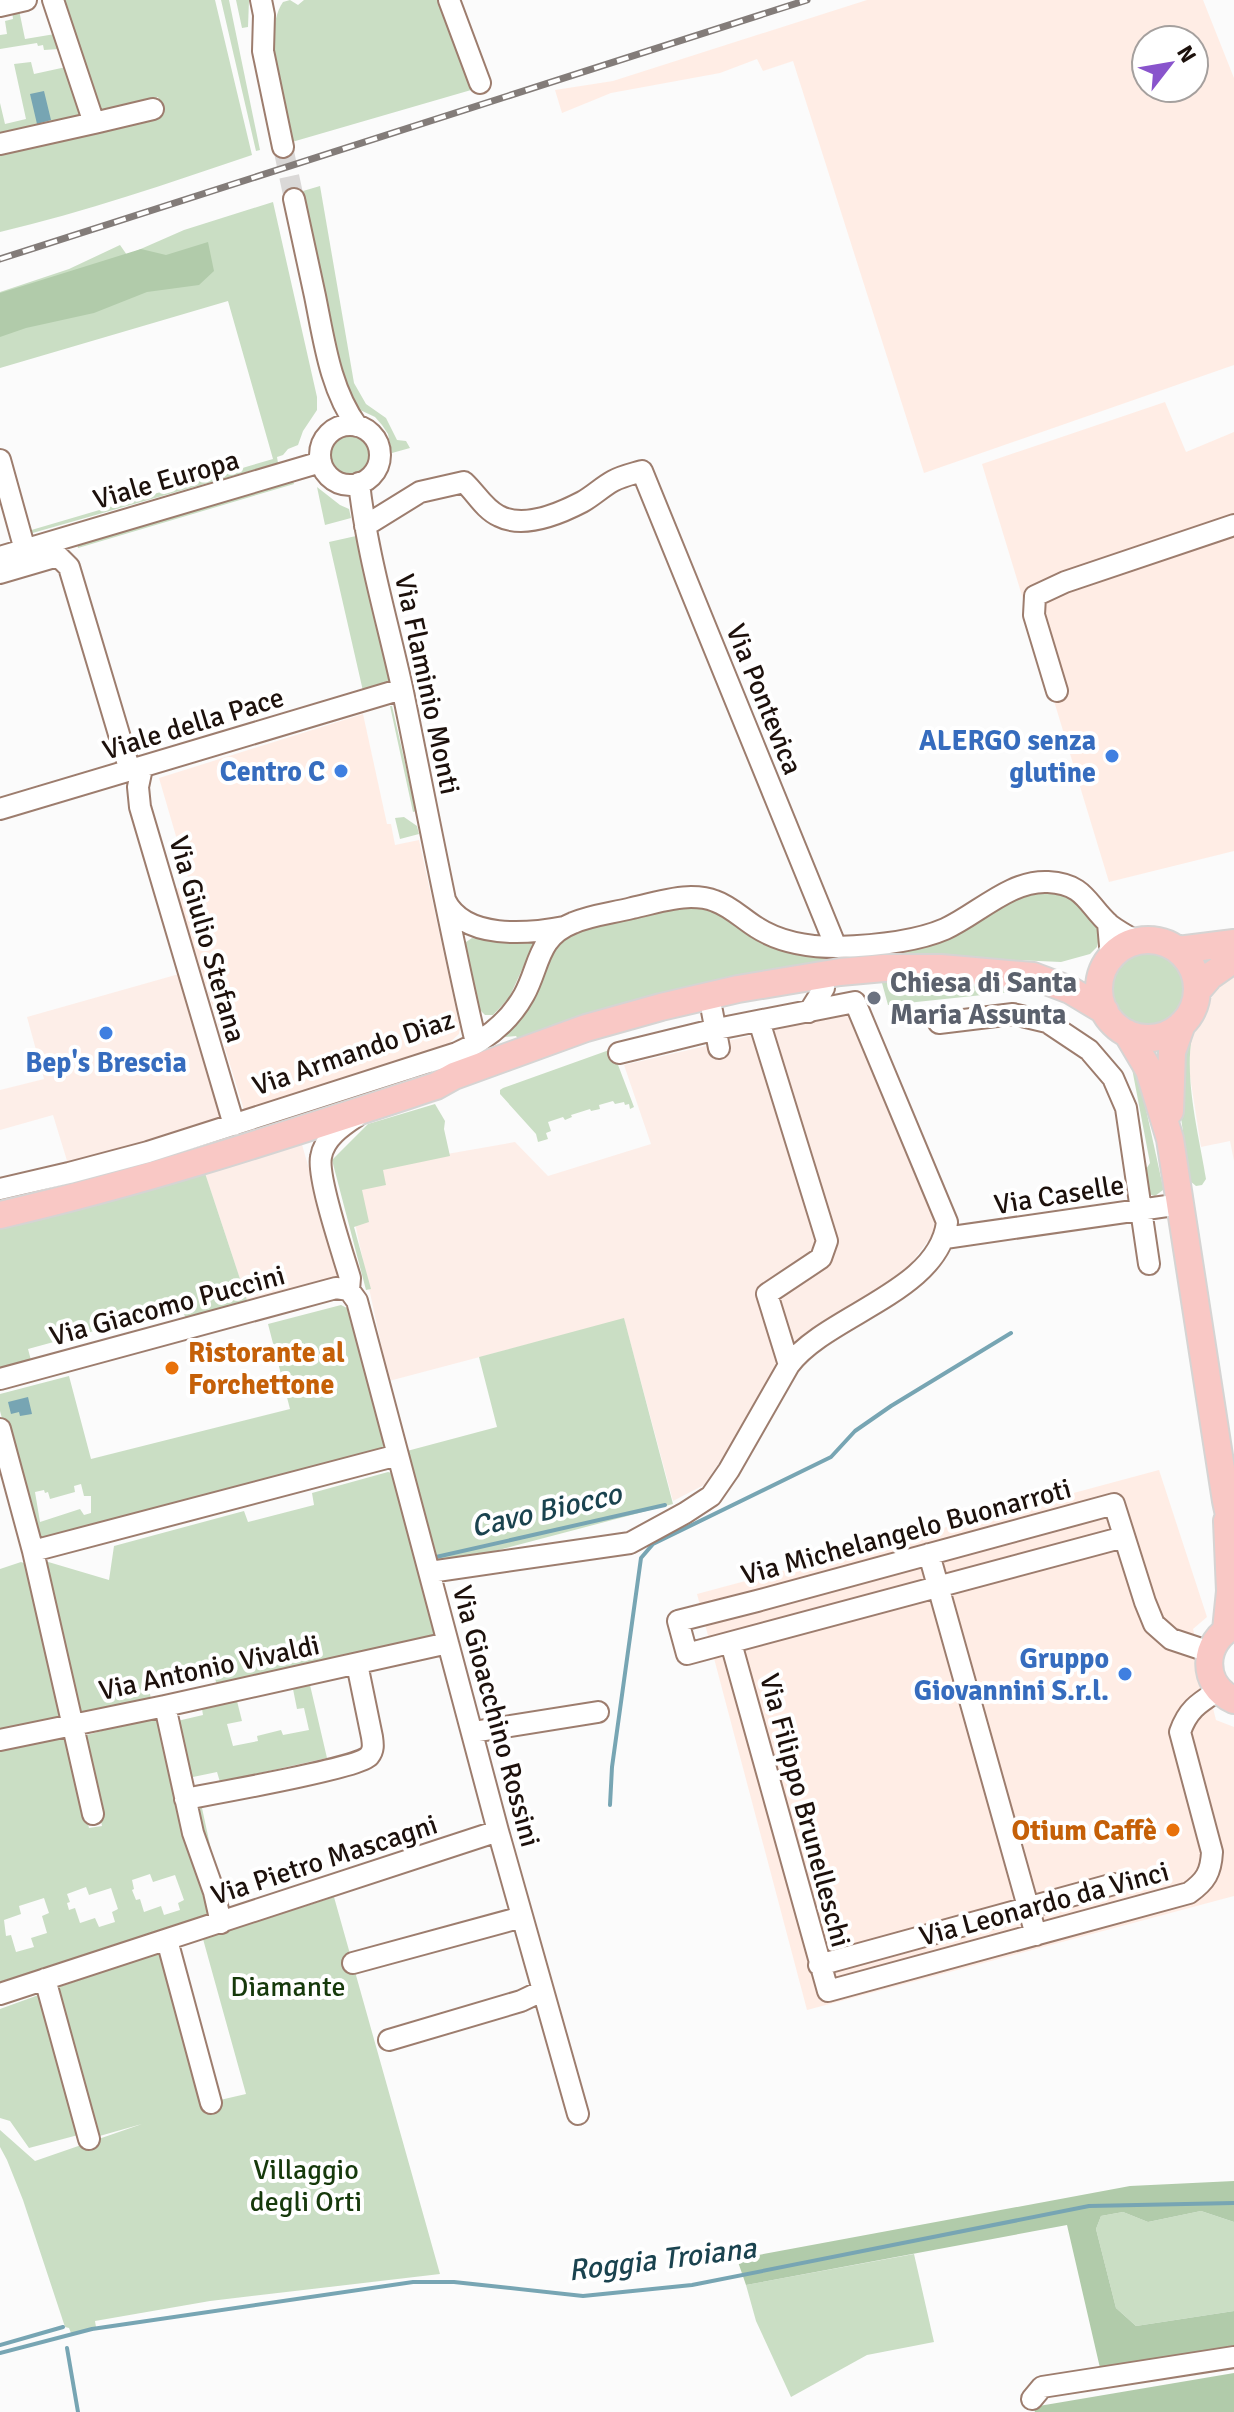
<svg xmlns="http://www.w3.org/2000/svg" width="1234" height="2412" font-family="Signika,sans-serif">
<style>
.commercial{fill:#fdeee8}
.built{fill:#ffede5;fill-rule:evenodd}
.green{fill:#cadec4;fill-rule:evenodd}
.forest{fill:#b1cbaa}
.water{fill:#77a5b3}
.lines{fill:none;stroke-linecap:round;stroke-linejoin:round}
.stream{stroke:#77a5b3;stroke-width:4}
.minor-tunnel{stroke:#dad8d7;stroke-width:20;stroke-dasharray:20 10;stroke-linecap:butt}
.minor-casing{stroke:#9d7d6e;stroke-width:24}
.major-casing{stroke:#d6d4d3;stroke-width:30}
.minor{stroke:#fff;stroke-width:20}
.major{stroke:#f9c8c5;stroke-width:26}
.rail-casing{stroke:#837c79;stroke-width:7}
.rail{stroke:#fff;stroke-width:4;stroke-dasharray:12;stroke-linecap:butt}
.shop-dot{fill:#3f7fe0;stroke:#fff;stroke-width:3}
.worship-dot{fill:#6b7280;stroke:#fff;stroke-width:3}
.food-dot{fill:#e8710a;stroke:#fff;stroke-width:3}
.labels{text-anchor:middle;stroke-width:8;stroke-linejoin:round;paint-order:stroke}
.street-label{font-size:28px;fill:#1d110c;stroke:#fff}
.shop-label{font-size:28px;font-weight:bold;fill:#366cbe;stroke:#fff;text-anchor:end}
.worship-label{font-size:28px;font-weight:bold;fill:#5b616d;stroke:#fff;text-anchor:start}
.food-label{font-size:28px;font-weight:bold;fill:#c56008;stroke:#fff;text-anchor:start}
.park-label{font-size:28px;fill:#16390b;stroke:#fff}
.water-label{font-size:30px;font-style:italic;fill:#1a434f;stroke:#fff}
</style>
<rect width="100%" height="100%" fill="#fbfbfb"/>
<path class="commercial" d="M1234 972V1161L1230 1141 1201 1147 1189 1070 1191 1038 1199 1015 1225 978Z
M179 974 222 1118 68 1164 53 1115 0 1130V1090L44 1079 27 1017Z
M856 1007 941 1223 910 1265 854 1306 804 1336 704 1485 673 1501 624 1319 389 1381 344 1172 515 1142 548 1176 651 1144 624 1065 818 1020Z
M301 1141 340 1278 248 1303 205 1173Z"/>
<path class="built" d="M867 0H1203L1234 78V365L924 473 793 61 763 71 757 59 720 73 611 93 562 113 555 90 613 81ZM1146 40H1194V88H1146Z
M1165 402 1186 452 1234 432V851L1109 882 982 464Z
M363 714 387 824H391L395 845 419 840 460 1028 459 1034 448 1044 244 1110 176 889 190 884 159 778Z
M1159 1470 1207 1617 1193 1629 1216 1720 1234 1727V1896L807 2010 697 1594Z"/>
<path class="green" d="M63 0H215L252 155C169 183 85 212 0 232V153L100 132 164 113 158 97 102 115Z
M221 0H229L260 150 256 151Z
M236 0H249L248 27 242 28Z
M290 0 298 5 304 0H444L478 88 292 142C285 105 261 34 283 2Z
M19 10 25 39 55 34 59 49 44 50 43 45 38 46 37 43 0 49V35L7 34 5 21 13 19 12 11Z
M31 62 34 74 66 67 80 111 79 117 0 140V103L5 124 26 119 14 64Z
M320 186 354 383 366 404 386 418 397 440 406 441 410 448 392 453 388 434 382 425 375 417 358 409 344 383 303 191Z
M273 202 317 397V410L303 431 298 445 288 449 283 455 277 457 278 463 29 534 28 531 273 459 228 301 0 368V292L69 269 120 245 127 255 184 230Z
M330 454a21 21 0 1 1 42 0a21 21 0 1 1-42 0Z
M292 479 294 484 78 548 77 543Z
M317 487 340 505 349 509 351 518 325 525Z
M356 536 390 679 387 684 363 691 329 542Z
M390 706H392L416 811 413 812Z
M404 817 417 826 419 834 400 839 395 818Z
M1043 888 1070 896 1091 917 1098 929 1099 938 1097 947 1090 954 1061 962 897 955 802 965 641 1001 518 1039 516 1036 505 1037 488 1045 551 946 574 931 685 904 718 909 752 933 888 946Z
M472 938 502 942 536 939 509 998 493 1015H485L477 1007 463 944Z
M1109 988a39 39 0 1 1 78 0a39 39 0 1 1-78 0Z
M1225 978C1217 990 1206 1001 1200 1014 1177 1056 1199 1133 1206 1179L1202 1185 1196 1186 1190 1181 1181 1118 1180 1073 1193 1023 1206 993Z
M917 979H958L1031 990 888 1005 882 983Z
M612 1049 634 1107 630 1109 629 1104 625 1105 624 1102 615 1104 613 1101 599 1105 600 1109 591 1111 590 1109 571 1115 572 1117 565 1120 563 1117 548 1122 551 1131 546 1133 548 1139 538 1142 536 1134 500 1094V1090L503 1088Z
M1130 1058 1137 1068 1163 1187V1190L1155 1196 1145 1193 1141 1177 1150 1163Z
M435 1104 445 1121 444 1129 450 1156 383 1170 386 1185 362 1190 369 1222 354 1227 371 1289 366 1290 332 1160 368 1124Z
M205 1173 248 1303 186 1320 182 1307 28 1349 32 1364 0 1372V1226L158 1188Z
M341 1305 347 1308 349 1312 385 1448 36 1544 0 1411V1394L69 1376 91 1459 290 1409 268 1324ZM81 1484 84 1496H91V1513L84 1515 80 1509 40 1522 35 1492 44 1490 45 1493 48 1492 50 1499 75 1492 74 1486Z
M624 1318 673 1504 438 1566 407 1451 497 1427 479 1357Z
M388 1472 392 1473 436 1635 432 1639 217 1686 214 1674 149 1689 151 1699 84 1714 78 1707 45 1561 109 1580 114 1546 244 1511 248 1522 314 1505 312 1493Z
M21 1562 32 1566 65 1715 0 1731V1569Z
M310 1685 327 1758 220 1782 217 1772 193 1777 191 1781 173 1722 203 1715 202 1709 237 1701 242 1721 227 1724 233 1746 258 1741 257 1736 281 1730 283 1735 309 1730 304 1708 297 1709 293 1689Z
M165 1714 186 1809 202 1808 224 1910 0 1984V1750L69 1734 89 1828 102 1826 83 1736ZM150 1874 153 1882 175 1875 184 1900 178 1903 180 1910 164 1915 161 1906 144 1912 140 1899 136 1900 132 1890 134 1889 132 1880ZM86 1887 89 1895 111 1888 118 1909 112 1912 115 1922 99 1927 95 1918 80 1923 75 1908 69 1910 67 1903 70 1902 67 1894ZM44 1898 49 1913 42 1916 47 1933 31 1938 34 1947 16 1952 11 1935 6 1936 4 1920 21 1914 19 1906Z
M334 1897 440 2274 210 2301 95 2321 96 2327 71 2333 69 2328 65 2327 23 2200 7 2160 0 2147V2130L35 2161 142 2124 96 2137 56 1988 162 1952 220 2100 246 2094 203 1939Z
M44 1993 82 2134 29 2148 10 2121 0 2118V2009Z
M1201 2211 1234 2222V2311L1136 2326 1116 2308 1096 2229 1101 2216 1123 2212 1148 2222Z
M914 2254 934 2342 867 2355 791 2397 756 2321 746 2285Z"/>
<path class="forest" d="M208 242 214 271 199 285 147 292 94 313 26 328 0 337V293L141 249 166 255Z
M1234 2181V2222L1201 2211 1148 2222 1123 2212 1101 2216 1096 2229 1116 2308 1136 2326 1234 2311V2348L1100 2368 1067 2225 746 2285 737 2259 1130 2186Z
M1234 2373V2412H1035L1033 2407Z"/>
<path class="water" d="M44 91 51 120 37 124 30 94Z
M28 1397 32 1414 20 1416 19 1412 11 1414 8 1402Z"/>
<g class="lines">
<path class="stream" d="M436 1557 665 1505
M610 1805 612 1767 641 1558 653 1544 831 1457 855 1431 891 1406 1011 1333
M0 2345 63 2327
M67 2348 78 2412
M0 2353 92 2329 413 2282H454L583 2296 692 2285 1089 2206 1234 2203"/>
<path class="minor-tunnel" d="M283 147 294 199"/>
<g class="minor-casing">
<path id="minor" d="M261 0 264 15 263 51 283 147
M449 0 480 83
M0 6 26 0
M94 123 153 109
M0 144 94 123 53 0
M294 199C301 231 308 264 315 296 324 340 330 389 357 426
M320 455a30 30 0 1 1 60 0a30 30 0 1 1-60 0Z
M0 460 25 550
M359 483C367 554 388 623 403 692 427 809 449 927 476 1043
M365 526 420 492 464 482C476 493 484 509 499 516 524 529 559 514 582 502 593 496 602 487 613 481 622 476 632 474 642 471L836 947
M0 557 321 462
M0 573 58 556 69 567 130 771
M1057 691 1034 615 1035 596 1065 582 1234 525
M142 768 138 787 140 807 234 1125
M0 809 402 689
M445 900C464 940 528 934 564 927
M1108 923 1111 957
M712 1011 719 1048
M809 1012 824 988
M759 1021 827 1241 821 1258 767 1294 789 1365
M939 1023 1013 1014 1047 1022 1089 1050 1113 1078 1126 1108 1149 1264
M357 1116C342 1126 324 1138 321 1157 317 1178 343 1254 350 1278L349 1290 357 1301 498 1831 578 2114
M0 1189 69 1173 148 1152 457 1053C484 1041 509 1022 524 995 540 966 537 937 573 923 591 915 613 913 632 908 651 904 672 897 691 897 699 897 708 898 715 901 730 906 743 919 756 927 779 942 810 947 837 947 869 946 915 942 945 929 978 914 1010 880 1048 882 1086 884 1087 905 1110 925 1118 931 1127 936 1136 941
M945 1238 1181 1204
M0 1379 336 1288 349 1290
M0 1429 33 1551 93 1814
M1124 1537 687 1654 678 1621 757 1601 1114 1504 1145 1602 1154 1624 1171 1639 1210 1652
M33 1551 398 1455
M929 1554 1036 1935
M430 1572 630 1543 685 1513 711 1496 729 1470 789 1365C826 1315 939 1292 947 1222L855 1002 717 1029 619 1053
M731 1643 828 1991 1189 1893C1206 1881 1211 1872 1212 1852L1180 1732C1188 1709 1199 1703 1219 1690
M165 1706 193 1833 214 1892 221 1923
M473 1732 598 1712
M0 1740 165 1706 448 1643
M185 1799C211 1794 359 1768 369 1756 374 1750 373 1744 372 1737L357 1664
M167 1940 211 2103
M353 1963 522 1917
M819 1965 1114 1884
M45 1979 89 2139
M0 1994 498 1831
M389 2040 521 2001 542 1991
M1032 2399 1042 2387 1234 2357"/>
</g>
<g class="major-casing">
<path id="major" d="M1099 989a49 49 0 1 1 98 0a49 49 0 1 1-98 0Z
M1178 950 1234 943
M1197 991 1210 976 1234 959
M1127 1033 1149 1070 1170 1139 1226 1501 1234 1538
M1170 1111 1172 1052 1182 1024
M0 1215C148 1181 292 1133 436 1086L454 1076 586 1028 661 1007 738 989 840 972 884 968H941L1033 976 1070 990 1105 1011
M1234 1626C1202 1641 1200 1685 1234 1700
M1226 1630 1230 1591 1227 1521"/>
</g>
<use href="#minor" class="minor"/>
<use href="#major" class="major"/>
<g class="rail-casing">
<path id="rail" d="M0 259 807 0"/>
</g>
<use href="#rail" class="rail"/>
</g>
<g class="shop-dot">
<circle cx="1112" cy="756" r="8"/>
<circle cx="341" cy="771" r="8"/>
<circle cx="106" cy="1033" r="8"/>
<circle cx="1125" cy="1674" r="8"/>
</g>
<circle class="worship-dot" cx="874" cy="998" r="8"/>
<g class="food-dot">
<circle cx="172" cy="1368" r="8"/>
<circle cx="1173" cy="1830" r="8"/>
</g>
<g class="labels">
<g class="street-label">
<text transform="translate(166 479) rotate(-16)" y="10">Viale Europa</text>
<text transform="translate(428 684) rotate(78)" y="10">Via Flaminio Monti</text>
<text transform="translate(765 699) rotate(68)" y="10">Via Pontevica</text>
<text transform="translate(193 723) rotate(-17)" y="10">Viale della Pace</text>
<text transform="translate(208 939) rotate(74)" y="10">Via Giulio Stefana</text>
<text transform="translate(353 1052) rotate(-19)" y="10">Via Armando Diaz</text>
<text transform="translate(1059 1194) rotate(-9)" y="10">Via Caselle</text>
<text transform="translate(167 1305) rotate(-15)" y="10">Via Giacomo Puccini</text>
<text transform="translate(906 1531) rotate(-15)" y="10">Via Michelangelo Buonarroti</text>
<text transform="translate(209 1667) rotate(-12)" y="10">Via Antonio Vivaldi</text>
<text transform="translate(497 1716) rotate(75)" y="10">Via Gioacchino Rossini</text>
<text transform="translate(806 1810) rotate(75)" y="10">Via Filippo Brunelleschi</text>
<text transform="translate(324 1859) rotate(-18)" y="10">Via Pietro Mascagni</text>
<text transform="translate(1044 1903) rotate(-15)" y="10">Via Leonardo da Vinci</text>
</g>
<g class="shop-label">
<text x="1096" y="750">ALERGO senza<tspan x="1096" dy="32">glutine</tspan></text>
<text x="325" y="781">Centro C</text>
<text x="106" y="1072" text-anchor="middle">Bep's Brescia</text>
<text x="1109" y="1668">Gruppo<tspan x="1109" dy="32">Giovannini S.r.l.</tspan></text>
</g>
<g class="worship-label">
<text x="890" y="992">Chiesa di Santa<tspan x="890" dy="32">Maria Assunta</tspan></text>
</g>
<g class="food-label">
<text x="188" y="1362">Ristorante al<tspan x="188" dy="32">Forchettone</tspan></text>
<text x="1157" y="1840" text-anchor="end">Otium Caffè</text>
</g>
<g class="park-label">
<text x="288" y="1996">Diamante</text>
<text x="306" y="2179">Villaggio<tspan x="306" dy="32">degli Orti</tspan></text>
</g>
<g class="water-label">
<text transform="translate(546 1510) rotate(-13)" y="10">Cavo Biocco</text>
<text transform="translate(662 2259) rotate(-7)" y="10">Roggia Troiana</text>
</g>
</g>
<g transform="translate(1170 64) rotate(59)"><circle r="38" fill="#ffffff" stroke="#a5a09e" stroke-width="2"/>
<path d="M0-6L14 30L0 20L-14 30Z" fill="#8954cc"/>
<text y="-12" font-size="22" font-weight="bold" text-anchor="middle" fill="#1d110c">N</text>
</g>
</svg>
